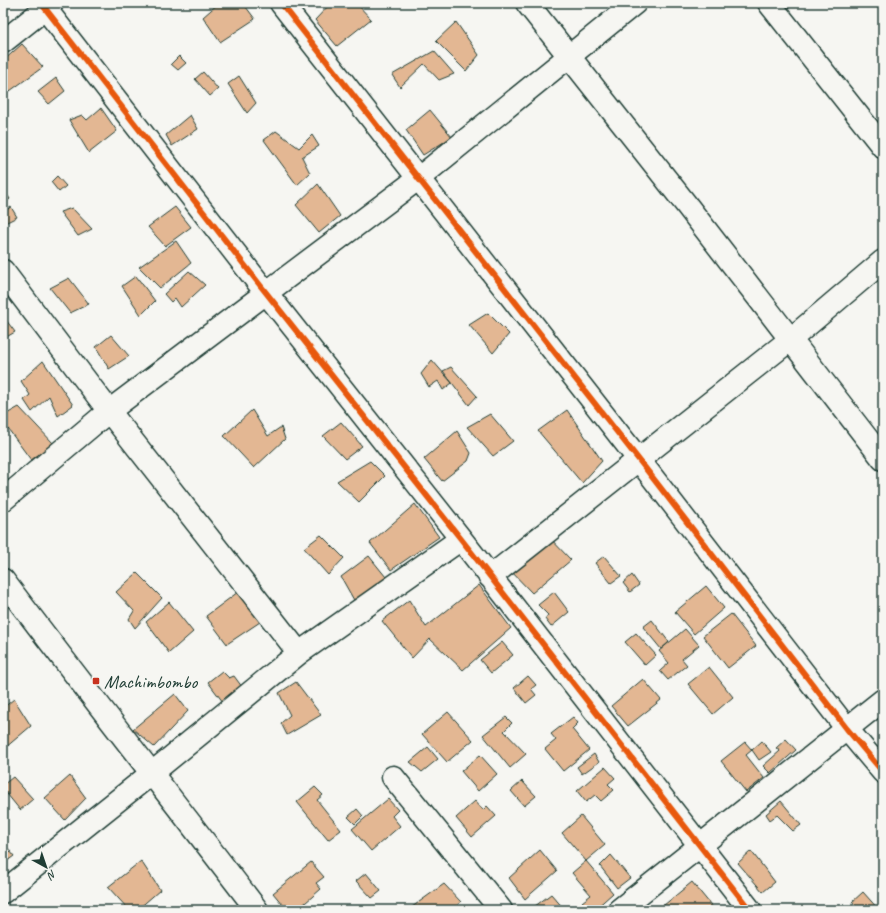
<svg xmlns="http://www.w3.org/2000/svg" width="886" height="913" font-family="Caveat,sans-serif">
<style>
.building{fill:#e3b793;stroke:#1f3d34}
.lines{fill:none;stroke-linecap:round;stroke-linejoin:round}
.street-casing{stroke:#1f3d34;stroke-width:25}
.secondary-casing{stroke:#1f3d34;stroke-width:25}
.street{stroke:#f6f6f2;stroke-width:22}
.secondary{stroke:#f6f6f2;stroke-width:22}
.cycleway-casing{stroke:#f6f6f2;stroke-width:8}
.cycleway{stroke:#e8590c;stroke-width:6}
.poi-dot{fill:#c8321e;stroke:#f6f6f2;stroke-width:1.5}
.labels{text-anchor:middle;stroke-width:3;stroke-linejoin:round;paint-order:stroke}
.poi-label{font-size:19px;fill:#1f3d34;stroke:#f6f6f2;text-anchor:start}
</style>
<rect width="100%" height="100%" fill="#f6f6f2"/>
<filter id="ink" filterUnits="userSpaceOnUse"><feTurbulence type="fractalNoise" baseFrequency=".025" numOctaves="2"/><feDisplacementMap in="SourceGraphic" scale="8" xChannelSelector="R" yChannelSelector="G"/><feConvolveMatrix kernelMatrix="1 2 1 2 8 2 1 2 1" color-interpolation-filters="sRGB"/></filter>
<g filter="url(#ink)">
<path class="building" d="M219 3H243L255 19 220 42 203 17Z
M331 3H356L371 19 337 46 315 20Z
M456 22 479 55 466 71 436 41Z
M22 44 43 67 3 96V61Z
M434 51 454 74 439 80 424 64 400 87 392 75Z
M179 56 186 63 178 70 171 64Z
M203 72 218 89 210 96 195 79Z
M239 76 256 103 247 113 228 84Z
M56 78 65 91 49 104 38 92Z
M101 108 117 131 89 153 69 120 82 115 87 120Z
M430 110 452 137 423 155 406 130Z
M190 115 198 129 172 146 166 135Z
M276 131 299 148 312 135 319 146 302 157 310 173 297 185 264 140Z
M57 176 66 186 59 192 51 182Z
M318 184 340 216 319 233 296 205Z
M3 189 10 199 3 204Z
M11 207 17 217 3 224V212Z
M175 207 191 227 165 246 148 227Z
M72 208 92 229 78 236 60 212Z
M176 241 191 263 160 288 139 267Z
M189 271 205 285 181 307 175 298 171 302 164 294Z
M136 276 155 301 141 315 122 286Z
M69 278 89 304 70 313 50 288Z
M488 313 509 334 493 353 469 325Z
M3 316 15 332 3 339Z
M111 335 129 356 109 369 96 347Z
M432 360 452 383 443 390 438 381 429 387 421 374Z
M43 361 73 405 58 416 49 396 32 412 24 400 30 395 21 381Z
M451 367 477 396 469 405 443 371Z
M19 407 54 444 31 460 3 422V416Z
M252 410 268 436 281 427 285 439 254 468 224 436Z
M567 410 602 461 582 483 538 431Z
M490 414 513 441 493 456 467 427Z
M341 422 362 446 345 459 323 436Z
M457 431 471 453 468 461 442 481 424 459Z
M370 461 385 476 359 502 337 481Z
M415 504 439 537 391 570 370 543Z
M321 535 344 558 328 575 304 548Z
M547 535 571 560 532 593 507 567Z
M369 556 390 582 355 602 341 577Z
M604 556 621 576 611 583 595 563Z
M137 573 162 598 135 628 129 619 134 611 116 592Z
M632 575 639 585 630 592 623 583Z
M479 585 511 628 463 670 430 639 412 658 382 621 409 600 426 627Z
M706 586 724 608 694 634 675 612Z
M238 592 260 622 227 644 206 616Z
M554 592 569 612 551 627 545 619 548 615 538 605Z
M169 602 193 632 169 653 146 622Z
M731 614 756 646 728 668 703 636Z
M652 620 669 642 661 649 643 627Z
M685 629 699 645 682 659 687 665 668 680 660 671 669 663 659 651Z
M636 633 656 655 645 665 625 642Z
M502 642 513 655 491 673 480 660Z
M709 667 733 697 713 714 688 684Z
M222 671 229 678 234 676 248 695 226 706 208 682Z
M528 676 536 685 531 689 536 695 526 703 514 688Z
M643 679 661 700 628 726 611 706Z
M296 682 321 715 287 735 281 723 290 715 279 693Z
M175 694 188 711 154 747 133 729Z
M14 699 31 726 5 748 3 744V708Z
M448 712 473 740 447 762 422 734Z
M506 717 512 723 504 731 526 754 510 768 483 735Z
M573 717 578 723 572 729 589 750 563 771 545 749 556 740 551 734Z
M786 739 796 750 770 773 763 766 780 751 776 748Z
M762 741 771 752 759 760 752 750Z
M745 742 752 750 746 755 764 778 746 792 721 761Z
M428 747 438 759 422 772 410 762Z
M594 754 599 762 582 774 577 767Z
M480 755 497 774 478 791 461 771Z
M605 767 615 778 608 784 614 790 601 801 595 795 586 802 577 791Z
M70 776 86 798 65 820 45 798Z
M13 777 33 799 20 810 3 789V785Z
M522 781 536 796 524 806 511 791Z
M315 787 323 795 317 800 341 830 328 840 297 802Z
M388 799 398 810 392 816 400 826 371 851 352 829Z
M475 801 483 810 487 806 496 816 472 837 456 818Z
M781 801 801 825 793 831 777 815 770 820 766 814Z
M357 809 363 816 355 824 348 817Z
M581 816 605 845 586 861 562 833Z
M3 842 14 856 3 864Z
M540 850 557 871 525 899 509 878Z
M751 851 775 882 763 892 738 863Z
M611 855 630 878 617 888 600 866Z
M141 861 160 890 137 910H129L108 887Z
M586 861 613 893 594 910H589L582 902 591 895 572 873Z
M311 862 324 877 316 883 321 889 297 910H287L273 893Z
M366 873 381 891 372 898 356 881Z
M692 882 715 910H658Z
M444 884 461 902 451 910H408Z
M863 892 879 910H859L852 902Z
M551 894 565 910H530Z"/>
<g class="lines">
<g class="street-casing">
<path id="street" d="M41 3 260 285 461 539 750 910
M281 3 639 460 847 729 883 772
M527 3 685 203 883 459
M769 3 883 147
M3 42 52 3
M3 271 109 411 299 653
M3 500 109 411 419 178 635 3
M490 577 791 339 883 261
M393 777 501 910
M3 892 152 773 299 653 461 539
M619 910 883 700"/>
</g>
<g class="secondary-casing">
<path id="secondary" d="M3 580C87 691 173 800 257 910"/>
</g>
<use href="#street" class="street"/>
<use href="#secondary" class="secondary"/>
<g class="cycleway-casing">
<path id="cycleway" d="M41 3 260 285 461 539 750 910
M281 3 639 460 847 729 883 772"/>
</g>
<use href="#cycleway" class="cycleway"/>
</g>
</g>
<rect class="poi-dot" x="92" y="677" width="8" height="8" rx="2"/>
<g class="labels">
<g class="poi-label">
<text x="104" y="688">Machimbombo</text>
</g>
</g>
<rect width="886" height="913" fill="none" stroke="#f6f6f2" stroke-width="16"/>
<rect x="8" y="8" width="870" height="897" fill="none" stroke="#1f3d34" stroke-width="1.5" filter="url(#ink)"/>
<g transform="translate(46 867) rotate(140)" stroke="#f6f6f2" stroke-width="3" paint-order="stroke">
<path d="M0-3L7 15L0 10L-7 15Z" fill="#1f3d34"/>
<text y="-6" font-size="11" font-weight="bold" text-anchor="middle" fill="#1f3d34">N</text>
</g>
</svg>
